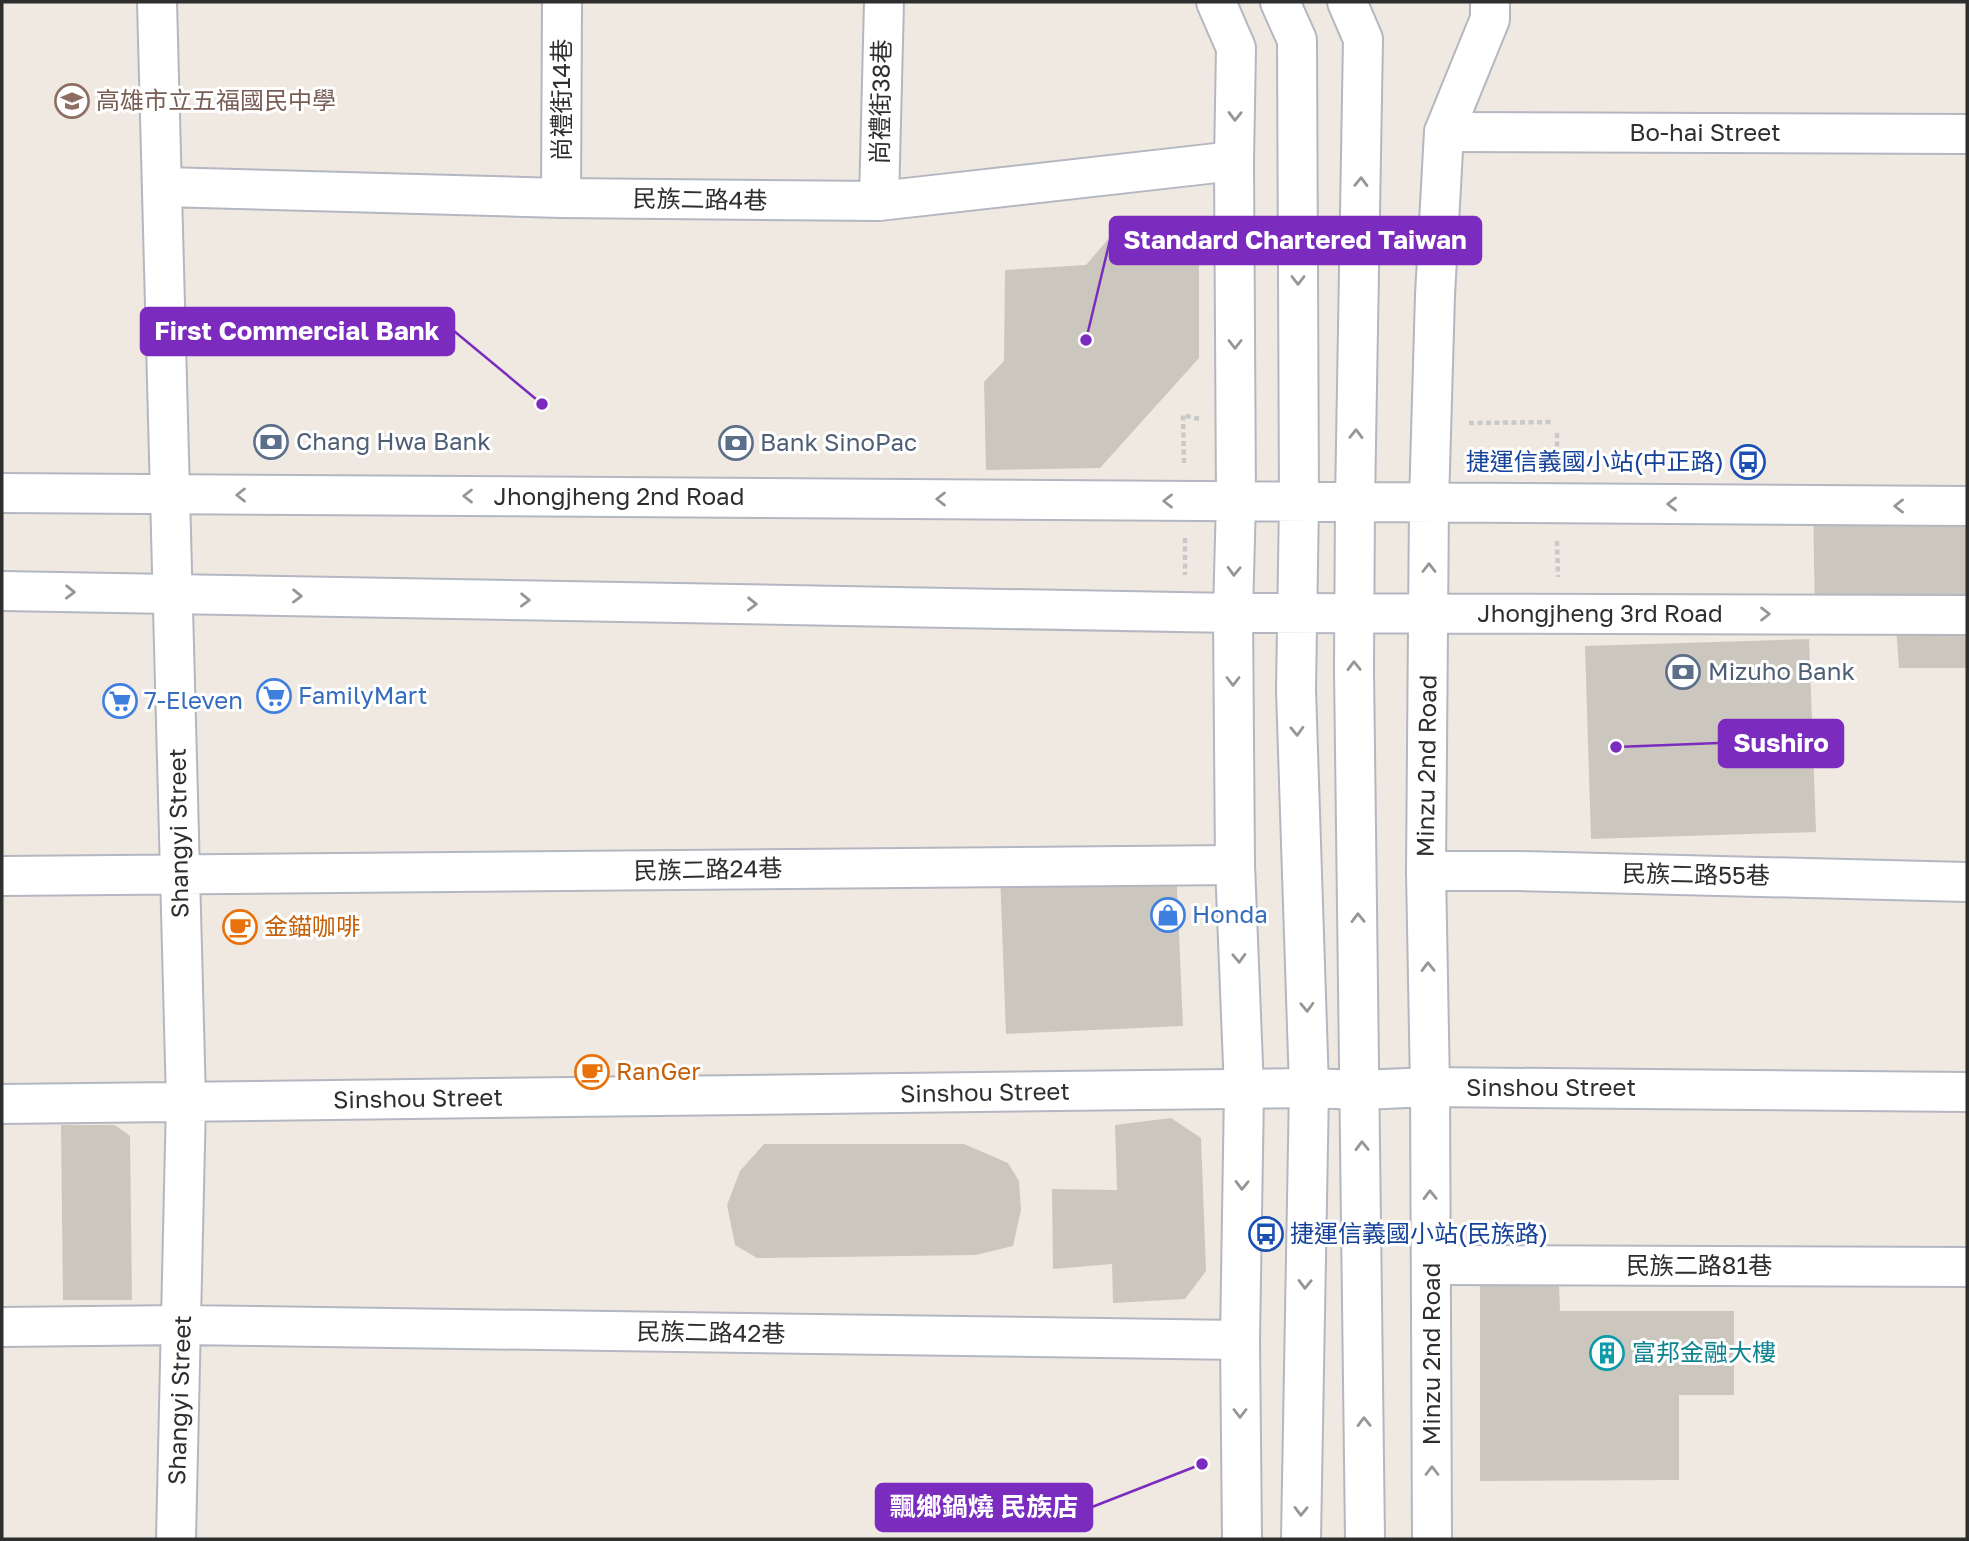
<svg xmlns="http://www.w3.org/2000/svg" width="1969" height="1541" font-family="'Golos Text','Noto Sans TC',sans-serif">
<style>
.building{fill:#cbc7bf}
.lines{fill:none;stroke-linecap:round;stroke-linejoin:round}
.street-casing{stroke:#b4b7c1;stroke-width:42}
.secondary-casing{stroke:#b4b7c1;stroke-width:42}
.path{stroke:#c9c9c9;stroke-width:4.5;stroke-dasharray:5 3.5;stroke-linecap:butt}
.street{stroke:#fff;stroke-width:38}
.secondary{stroke:#fff;stroke-width:38}
.oneway{stroke:#969696}
.labels{text-anchor:middle;stroke-width:6;stroke-linejoin:round;paint-order:stroke}
.street-label{font-size:24px;fill:#2e2e2e;stroke:#fff}
.education-label{font-size:24px;fill:#785e54;stroke:#fff;text-anchor:start}
.service-label{font-size:24px;fill:#4e5e75;stroke:#fff;text-anchor:start}
.transit-label{font-size:24px;fill:#164399;stroke:#fff;text-anchor:end}
.shop-label{font-size:24px;fill:#366cbe;stroke:#fff;text-anchor:start}
.food-label{font-size:24px;fill:#c56008;stroke:#fff;text-anchor:start}
.culture-label{font-size:24px;fill:#0d838f;stroke:#fff;text-anchor:start}
.leader{fill:none;stroke:#7b2cbf;stroke-width:2.5}
.callout-dot{fill:#7b2cbf;stroke:#fff;stroke-width:2.5}
.callout{fill:#7b2cbf;stroke:#7b2cbf;stroke-width:2.5}
.callout-label{font-size:26px;text-anchor:middle;font-weight:bold;fill:#fff}
</style>
<rect width="100%" height="100%" fill="#efe9e1"/>
<path class="building" d="M1111 236H1199V358L1100 468 986 470 984 382 1004 361 1005 270 1086 265Z
M1813 496 1967 497V603L1815 620Z
M1896 627 1967 628V668H1899Z
M1809 639 1816 832 1591 839 1585 646Z
M1176 866 1183 1026 1006 1034 1000 873Z
M1171 1118 1201 1138 1206 1271 1185 1299 1113 1303 1112 1264 1053 1269 1052 1189 1117 1190 1115 1125Z
M61 1125H115L130 1136 132 1300H63Z
M764 1144H964L1008 1163 1019 1181 1021 1210 1013 1246 976 1255 757 1258 735 1245 727 1205 740 1171Z
M1559 1283 1560 1311H1734V1395H1679V1480L1480 1481V1284Z"/>
<g class="lines">
<g class="street-casing">
<path id="street" d="M157 2 186 1101 176 1539
M1444 132 1967 134
M164 187 561 198 879 201 1234 161
M561 198 562 2
M879 201 884 2
M1426 871H1519L1967 882
M2 876 1235 865
M2 1104 1309 1088 1361 1090 1430 1087 1967 1092
M1431 1265 1967 1267
M2 1327 182 1325 1240 1340"/>
</g>
<g class="secondary-casing">
<path id="secondary" d="M1216 2 1236 48 1234 161 1236 501 1233 613 1235 865 1244 1090 1240 1340 1242 1539
M1280 2 1297 40 1299 502 1296 690 1309 1088 1301 1539
M1347 2 1363 39 1355 502 1354 670 1365 1539
M2 493 1967 506
M2 591 1233 613 1967 615
M1432 1539 1430 1087 1426 871 1429 503 1435 295 1444 132 1490 19V2"/>
</g>
<path class="path" d="M1469 423 1553 422
M1557 433V466
M1184 463 1183 415 1199 419
M1185 538V575
M1557 541 1558 577"/>
<use href="#street" class="street"/>
<use href="#secondary" class="secondary"/>
</g>
<defs><path id="oneway-chevron" d="M-2-3.5L2.5 0L-2 3.5" fill="none" stroke-width="1.6" stroke-linecap="round" stroke-linejoin="round" transform="scale(1.75)"/></defs>
<g class="oneway">
<use href="#oneway-chevron" transform="translate(1235 116) rotate(91)"/>
<use href="#oneway-chevron" transform="translate(1361 182) rotate(-89)"/>
<use href="#oneway-chevron" transform="translate(1298 280) rotate(90)"/>
<use href="#oneway-chevron" transform="translate(1235 344) rotate(90)"/>
<use href="#oneway-chevron" transform="translate(1356 434) rotate(-89)"/>
<use href="#oneway-chevron" transform="translate(241 495) rotate(-180)"/>
<use href="#oneway-chevron" transform="translate(468 496) rotate(-180)"/>
<use href="#oneway-chevron" transform="translate(941 499) rotate(-180)"/>
<use href="#oneway-chevron" transform="translate(1168 501) rotate(-180)"/>
<use href="#oneway-chevron" transform="translate(1672 504) rotate(-180)"/>
<use href="#oneway-chevron" transform="translate(1899 506) rotate(-180)"/>
<use href="#oneway-chevron" transform="translate(1429 568) rotate(-90)"/>
<use href="#oneway-chevron" transform="translate(1234 571) rotate(92)"/>
<use href="#oneway-chevron" transform="translate(70 592) rotate(1)"/>
<use href="#oneway-chevron" transform="translate(297 596) rotate(1)"/>
<use href="#oneway-chevron" transform="translate(525 600) rotate(1)"/>
<use href="#oneway-chevron" transform="translate(752 604) rotate(1)"/>
<use href="#oneway-chevron" transform="translate(1765 614)"/>
<use href="#oneway-chevron" transform="translate(1354 666) rotate(-91)"/>
<use href="#oneway-chevron" transform="translate(1233 681) rotate(90)"/>
<use href="#oneway-chevron" transform="translate(1297 731) rotate(88)"/>
<use href="#oneway-chevron" transform="translate(1358 918) rotate(-91)"/>
<use href="#oneway-chevron" transform="translate(1239 958) rotate(88)"/>
<use href="#oneway-chevron" transform="translate(1428 967) rotate(-91)"/>
<use href="#oneway-chevron" transform="translate(1307 1007) rotate(88)"/>
<use href="#oneway-chevron" transform="translate(1362 1146) rotate(-91)"/>
<use href="#oneway-chevron" transform="translate(1242 1185) rotate(91)"/>
<use href="#oneway-chevron" transform="translate(1430 1195) rotate(-91)"/>
<use href="#oneway-chevron" transform="translate(1305 1284) rotate(91)"/>
<use href="#oneway-chevron" transform="translate(1240 1413) rotate(90)"/>
<use href="#oneway-chevron" transform="translate(1364 1422) rotate(-91)"/>
<use href="#oneway-chevron" transform="translate(1432 1471) rotate(-90)"/>
<use href="#oneway-chevron" transform="translate(1301 1511) rotate(91)"/>
</g>
<defs>
<g id="school-ring" transform="scale(1.75)"><circle r="9.5" fill="#fff" stroke="#8d6e63" stroke-width="1.5"/><path d="M0-5L7-2L0 1L-7-2ZM-4 1L0 2.5L4 1V4Q0 6-4 4Z" fill="#8d6e63"/></g>
<g id="bank-ring" transform="scale(1.75)"><circle r="9.5" fill="#fff" stroke="#5c6f8a" stroke-width="1.5"/><path d="M-6-4H6V4H-6ZM0-2.3a2.3 2.3 0 1 0 0 4.6a2.3 2.3 0 1 0 0-4.6Z" fill="#5c6f8a"/></g>
<g id="bus-ring" transform="scale(1.75)"><circle r="9.5" fill="#fff" stroke="#1a4fb4" stroke-width="1.5"/><path d="M-5-6H5V4H4V6H2V4H-2V6H-4V4H-5ZM-3.5-4V0h7V-4ZM-3.5 1.2v1.5H-2V1.2ZM2 1.2v1.5H3.5V1.2Z" fill="#1a4fb4"/></g>
<g id="supermarket-ring" transform="scale(1.75)"><circle r="9.5" fill="#fff" stroke="#3f7fe0" stroke-width="1.5"/><path d="M-6-5.5h2.5l.6 2H6L4.5 2H-2.5L-4.4-4H-6ZM-1.5 3.2a1.3 1.3 0 1 0 .1 0ZM3 3.2a1.3 1.3 0 1 0 .1 0Z" fill="#3f7fe0"/></g>
<g id="shop-ring" transform="scale(1.75)"><circle r="9.5" fill="#fff" stroke="#3f7fe0" stroke-width="1.5"/><path d="M-5-2.5h2.3a2.7 3.5 0 0 1 5.4 0H5L5.5 6h-11ZM-1.5-2.5h3a1.5 2.3 0 0 0-3 0Z" fill="#3f7fe0"/></g>
<g id="cafe-ring" transform="scale(1.75)"><circle r="9.5" fill="#fff" stroke="#e8710a" stroke-width="1.5"/><path d="M-5.5-4.5H6V0H3Q3 3.5 0 3.5H-2.5Q-5.5 3.5-5.5 0ZM3-3.2v2h1.7v-2ZM-6 4.5H4V6H-6Z" fill="#e8710a"/></g>
<g id="building-ring" transform="scale(1.75)"><circle r="9.5" fill="#fff" stroke="#0f9aa8" stroke-width="1.5"/><path d="M-4-6H4V6H1V3H-1V6H-4ZM-2.5-4.3h1.7v1.8h-1.7ZM.8-4.3h1.7v1.8H.8ZM-2.5-1h1.7V.8h-1.7ZM.8-1h1.7V.8H.8Z" fill="#0f9aa8"/></g>
</defs>
<g fill-rule="evenodd">
<use href="#school-ring" x="72" y="101"/>
<use href="#bank-ring" x="271" y="442"/>
<use href="#bank-ring" x="736" y="443"/>
<use href="#bus-ring" x="1748" y="462"/>
<use href="#bank-ring" x="1683" y="672"/>
<use href="#supermarket-ring" x="274" y="696"/>
<use href="#supermarket-ring" x="120" y="701"/>
<use href="#shop-ring" x="1168" y="915"/>
<use href="#cafe-ring" x="240" y="927"/>
<use href="#cafe-ring" x="592" y="1072"/>
<use href="#bus-ring" x="1266" y="1234"/>
<use href="#building-ring" x="1607" y="1353"/>
</g>
<g class="labels">
<g class="street-label">
<text transform="translate(562 100) rotate(-90)" y="8">尚禮街14巷</text>
<text transform="translate(881 102) rotate(-89)" y="8">尚禮街38巷</text>
<text x="1705" y="141">Bo-hai Street</text>
<text transform="translate(700 200) rotate(1)" y="8">民族二路4巷</text>
<text x="619" y="505">Jhongjheng 2nd Road</text>
<text x="1600" y="622">Jhongjheng 3rd Road</text>
<text transform="translate(1427 766) rotate(-89)" y="8">Minzu 2nd Road</text>
<text transform="translate(179 833) rotate(-91)" y="8">Shangyi Street</text>
<text transform="translate(708 870) rotate(-1)" y="8">民族二路24巷</text>
<text transform="translate(1696 875) rotate(1)" y="8">民族二路55巷</text>
<text x="1551" y="1096">Sinshou Street</text>
<text transform="translate(985 1093) rotate(-1)" y="8">Sinshou Street</text>
<text transform="translate(418 1099) rotate(-1)" y="8">Sinshou Street</text>
<text x="1699" y="1274">民族二路81巷</text>
<text transform="translate(711 1333) rotate(1)" y="8">民族二路42巷</text>
<text transform="translate(1432 1354) rotate(-90)" y="8">Minzu 2nd Road</text>
<text transform="translate(180 1400) rotate(-88)" y="8">Shangyi Street</text>
</g>
<g class="education-label">
<text x="96" y="109">高雄市立五福國民中學</text>
</g>
<g class="service-label">
<text x="296" y="450">Chang Hwa Bank</text>
<text x="760" y="451">Bank SinoPac</text>
<text x="1708" y="680">Mizuho Bank</text>
</g>
<g class="transit-label">
<text x="1724" y="470">捷運信義國小站(中正路)</text>
<text x="1290" y="1242" text-anchor="start">捷運信義國小站(民族路)</text>
</g>
<g class="shop-label">
<text x="298" y="704">FamilyMart</text>
<text x="144" y="709">7-Eleven</text>
<text x="1192" y="923">Honda</text>
</g>
<g class="food-label">
<text x="264" y="935">金錨咖啡</text>
<text x="616" y="1080">RanGer</text>
</g>
<g class="culture-label">
<text x="1632" y="1361">富邦金融大樓</text>
</g>
</g>
<path class="leader" d="M1086 340L1110 240M542 404L454 331M1616 747L1719 743M1202 1464L1092 1507"/>
<g class="callout-dot">
<circle cx="1086" cy="340" r="7"/>
<circle cx="542" cy="404" r="7"/>
<circle cx="1616" cy="747" r="7"/>
<circle cx="1202" cy="1464" r="7"/>
</g>
<g class="callout">
<rect x="1110" y="217" width="371" height="47" rx="7"/>
<rect x="141" y="308" width="313" height="47" rx="7"/>
<rect x="1719" y="720" width="124" height="47" rx="7"/>
<rect x="876" y="1484" width="216" height="47" rx="7"/>
</g>
<g class="callout-label">
<text x="1295" y="249">Standard Chartered Taiwan</text>
<text x="297" y="340">First Commercial Bank</text>
<text x="1781" y="752">Sushiro</text>
<text x="984" y="1516">飄鄉鍋燒 民族店</text>
</g>
<rect width="1969" height="1541" fill="none" stroke="#2e2e2e" stroke-width="7"/>
</svg>
